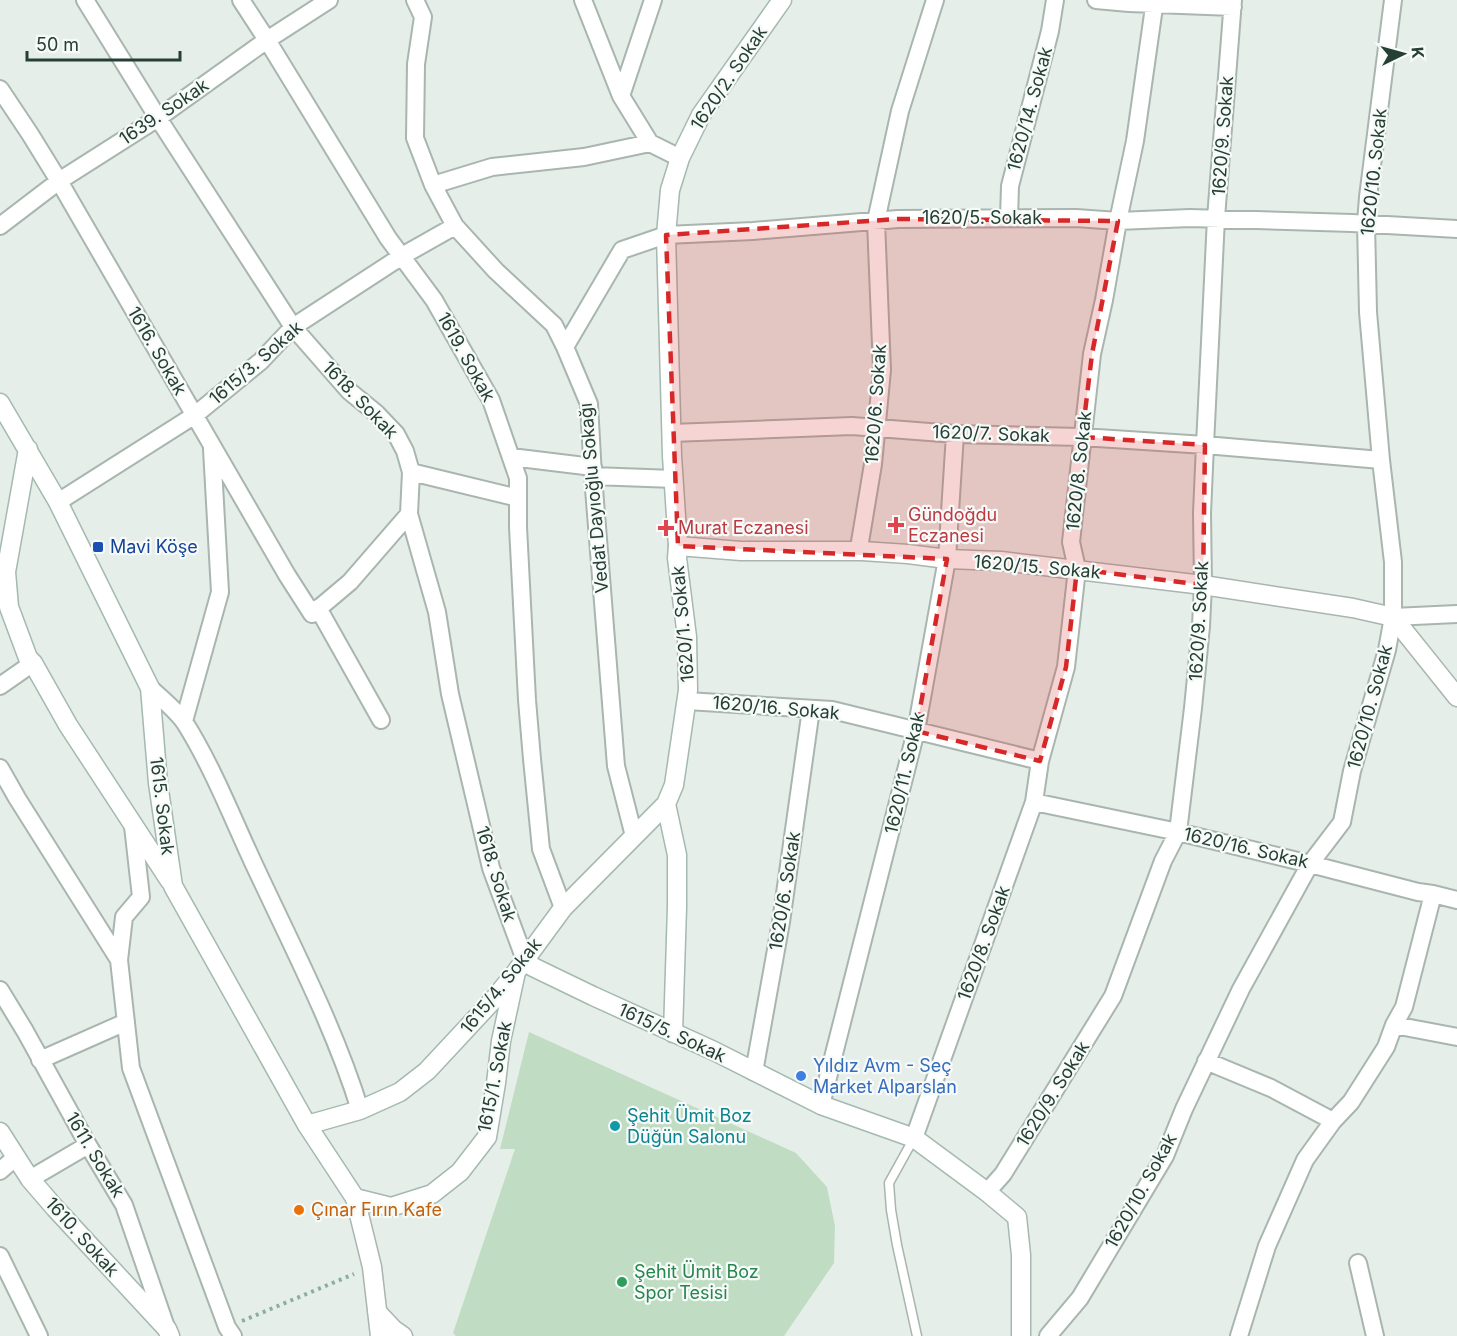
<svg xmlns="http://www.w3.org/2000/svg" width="1457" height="1336" font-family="Inter,sans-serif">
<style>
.green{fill:#c0ddc4}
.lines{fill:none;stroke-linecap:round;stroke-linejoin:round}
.service-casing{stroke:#a8b6af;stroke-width:11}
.minor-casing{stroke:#a8b6af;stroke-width:20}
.tertiary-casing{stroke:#a8b6af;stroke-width:21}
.secondary-casing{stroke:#a4b9af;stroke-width:21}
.path{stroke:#88b09d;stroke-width:4;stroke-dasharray:3 4.5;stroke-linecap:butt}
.service{stroke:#fff;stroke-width:8}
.minor{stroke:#fff;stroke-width:16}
.tertiary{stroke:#fff;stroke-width:18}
.secondary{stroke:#fff;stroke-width:18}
.marked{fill:#d62828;fill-opacity:0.2;stroke:#d62828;stroke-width:4.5;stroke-dasharray:12 8;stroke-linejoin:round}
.health-dot{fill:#e0444e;stroke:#f6faf8;stroke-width:2}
.transit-dot{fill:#1a4fb4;stroke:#f6faf8;stroke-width:2}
.shop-dot{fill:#3f7fe0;stroke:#f6faf8;stroke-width:2}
.culture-dot{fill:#0f9aa8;stroke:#f6faf8;stroke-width:2}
.food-dot{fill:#e8710a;stroke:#f6faf8;stroke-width:2}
.leisure-dot{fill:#2e9e5b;stroke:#f6faf8;stroke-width:2}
.labels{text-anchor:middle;stroke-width:4.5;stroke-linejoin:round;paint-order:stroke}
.street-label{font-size:18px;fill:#253f34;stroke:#f6faf8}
.health-label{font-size:18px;fill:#be3a42;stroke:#f6faf8;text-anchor:start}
.transit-label{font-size:18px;fill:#164399;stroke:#f6faf8;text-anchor:start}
.shop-label{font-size:18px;fill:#366cbe;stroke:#f6faf8;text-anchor:start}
.culture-label{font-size:18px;fill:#0d838f;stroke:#f6faf8;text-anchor:start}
.food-label{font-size:18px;fill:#c56008;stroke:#f6faf8;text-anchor:start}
.leisure-label{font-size:18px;fill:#27864d;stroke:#f6faf8;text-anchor:start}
</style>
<rect width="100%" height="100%" fill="#e6eee9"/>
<path class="green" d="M529 1032 796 1153 827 1187 835 1226 834 1263 784 1336H456L453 1333 515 1149H500Z"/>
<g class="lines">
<g class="service-casing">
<path id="service" d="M914 1138 889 1183 891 1210 897 1245 917 1336"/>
</g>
<g class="minor-casing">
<path id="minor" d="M85 0 158 118 293 327 349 391 376 413 396 434 405 451 411 472 409 514 437 612 450 694 476 804 491 868 525 960
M241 0 267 40 388 238 434 300 491 400 518 478V527L527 700 532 759 541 849 563 908
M415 0 423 17 416 64 415 138 433 185 455 226 496 271 554 325 565 347 589 404 593 476 616 766 634 836
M583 0 621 96 650 143 680 158
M1096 0 1129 3 1233 7
M0 89 30 134 59 181 287 575 312 614 350 582 409 514
M621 96 653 0
M433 185 492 167 584 157 650 143
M1009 218 1010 186 1050 31 1055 0
M0 226 59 181 158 118 267 40 329 0
M565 347 622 250 666 235 753 231 898 219 1076 218 1118 221 1190 218 1352 223 1457 229
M672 433 852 426 955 434 1082 437 1205 445 1381 460
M511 457 593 467
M411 472 518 498
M593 476 674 479
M58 502 195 415 261 361 293 327 402 256 455 226
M862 551 860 542 873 464 882 370 876 221 900 111 935 0
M318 608 381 720
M1393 617 1457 614
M0 686 33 663
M150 688C161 698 177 711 185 723 215 771 235 825 259 875 295 952 335 1029 360 1110
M687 701 832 710 1040 761
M184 721 220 592 212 449
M0 768 17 798 119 960 131 1068 227 1327 233 1336
M1034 802 1178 832 1310 864 1418 892 1433 894 1457 900
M119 960 124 917 141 897 133 826
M0 990 25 1031 88 1145 124 1205 166 1327
M1394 1025 1457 1037
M40 1060 126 1022
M1206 1061 1271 1088 1333 1121
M754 1072 781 922 811 709
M821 1105 916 731 947 559 955 434
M914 1138 1034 802 1040 761 1066 667 1077 569 1071 542 1092 354 1104 300 1118 221 1135 141 1155 0
M0 1171 16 1157
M30 1179 88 1145
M987 1192 1003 1174 1113 996 1163 861 1178 832 1193 708 1201 626 1203 585 1202 513 1205 445 1216 218 1233 0
M0 1256 39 1336
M1358 1263 1375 1336
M1048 1336 1080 1298 1165 1156 1184 1109 1241 989 1310 864 1342 822 1352 771 1387 650 1393 617V562L1381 460 1368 312 1366 223 1368 197 1393 0
M1239 1336 1267 1246 1305 1160 1333 1121 1351 1102 1386 1047 1394 1025 1404 1007 1433 894"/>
</g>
<g class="tertiary-casing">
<path id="tertiary" d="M678 546 741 551H862L908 554 947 559 1001 561 1203 585 1353 608 1393 617 1457 697
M355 1198 372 1267 380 1336
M377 1312 393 1329 403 1336"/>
</g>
<g class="secondary-casing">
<path id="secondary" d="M0 403 58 502 150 688 158 783 173 886 307 1125 355 1198 391 1207 432 1194 460 1172 487 1137 496 1083 501 1041 516 972
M28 449 6 572 9 607 28 658 33 663 68 725 170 881
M525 960 533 967 593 996 714 1051 821 1105 914 1138 987 1192 1017 1217 1021 1255V1336
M673 1033 677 907V855L666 804 674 785 688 690 687 637 677 558 678 546 672 456 666 235 670 190 680 158 701 115 782 0
M307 1125 360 1110 400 1092 427 1071 495 998 516 972 563 908 666 804
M0 1132 30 1179 55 1208 167 1329 170 1336"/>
</g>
<path class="path" d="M242 1321 354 1274"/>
<use href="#service" class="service"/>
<use href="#minor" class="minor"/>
<use href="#tertiary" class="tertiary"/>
<use href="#secondary" class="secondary"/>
</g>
<path class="marked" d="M898 219 1118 221 1092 354 1082 437 1205 445 1203 585 1077 569 1066 667 1040 761 916 731 947 559 678 546 666 235Z"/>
<g class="health-dot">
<path d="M893 516h6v6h6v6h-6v6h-6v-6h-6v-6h6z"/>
<path d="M663 519h6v6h6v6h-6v6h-6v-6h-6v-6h6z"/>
</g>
<rect class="transit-dot" x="92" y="541" width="12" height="12" rx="3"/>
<circle class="shop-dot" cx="801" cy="1076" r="6"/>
<circle class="culture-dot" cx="615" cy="1126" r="6"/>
<circle class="food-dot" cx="299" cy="1210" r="6"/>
<circle class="leisure-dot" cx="622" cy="1282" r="6"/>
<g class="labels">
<g class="street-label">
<text transform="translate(729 78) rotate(-56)" y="6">1620/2. Sokak</text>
<text transform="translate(1030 109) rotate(-75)" y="6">1620/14. Sokak</text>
<text transform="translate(164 112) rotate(-34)" y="6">1639. Sokak</text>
<text transform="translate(1223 136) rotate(-86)" y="6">1620/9. Sokak</text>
<text transform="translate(1374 172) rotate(-84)" y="6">1620/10. Sokak</text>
<text x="982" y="224">1620/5. Sokak</text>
<text transform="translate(157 351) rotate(60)" y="6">1616. Sokak</text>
<text transform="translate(466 357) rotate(61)" y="6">1619. Sokak</text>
<text transform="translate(256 363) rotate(-41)" y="6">1615/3. Sokak</text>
<text transform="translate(360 400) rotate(46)" y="6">1618. Sokak</text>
<text transform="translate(876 404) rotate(-86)" y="6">1620/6. Sokak</text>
<text transform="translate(991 434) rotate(2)" y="6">1620/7. Sokak</text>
<text transform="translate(1079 471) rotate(-84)" y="6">1620/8. Sokak</text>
<text transform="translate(594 498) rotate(-95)" y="6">Vedat Dayıoğlu Sokağı</text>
<text transform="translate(1037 567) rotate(5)" y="6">1620/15. Sokak</text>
<text transform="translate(1199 621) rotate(-87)" y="6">1620/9. Sokak</text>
<text transform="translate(683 624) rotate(-95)" y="6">1620/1. Sokak</text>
<text transform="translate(1370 707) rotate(-75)" y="6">1620/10. Sokak</text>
<text transform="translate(776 708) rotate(5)" y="6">1620/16. Sokak</text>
<text transform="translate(905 773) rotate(-77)" y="6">1620/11. Sokak</text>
<text transform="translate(162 806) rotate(83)" y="6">1615. Sokak</text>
<text transform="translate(1246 848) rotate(13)" y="6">1620/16. Sokak</text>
<text transform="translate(496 874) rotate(73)" y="6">1618. Sokak</text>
<text transform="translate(785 891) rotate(-81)" y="6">1620/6. Sokak</text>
<text transform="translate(984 943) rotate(-70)" y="6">1620/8. Sokak</text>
<text transform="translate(501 986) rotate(-51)" y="6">1615/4. Sokak</text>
<text transform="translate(672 1033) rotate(25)" y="6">1615/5. Sokak</text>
<text transform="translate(495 1077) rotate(-79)" y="6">1615/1. Sokak</text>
<text transform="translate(1053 1094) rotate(-58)" y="6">1620/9. Sokak</text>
<text transform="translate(95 1155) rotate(59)" y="6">1611. Sokak</text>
<text transform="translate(1141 1191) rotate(-61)" y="6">1620/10. Sokak</text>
<text transform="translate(82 1237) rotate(48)" y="6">1610. Sokak</text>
</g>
<g class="health-label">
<text x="908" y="521">Gündoğdu<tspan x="908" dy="21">Eczanesi</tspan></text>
<text x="678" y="534">Murat Eczanesi</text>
</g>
<g class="transit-label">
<text x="110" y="553">Mavi Köşe</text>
</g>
<g class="shop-label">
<text x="813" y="1072">Yıldız Avm - Seç<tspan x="813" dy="21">Market Alparslan</tspan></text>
</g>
<g class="culture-label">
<text x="627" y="1122">Şehit Ümit Boz<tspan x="627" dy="21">Düğün Salonu</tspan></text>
</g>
<g class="food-label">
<text x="311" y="1216">Çınar Fırın Kafe</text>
</g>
<g class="leisure-label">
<text x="634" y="1278">Şehit Ümit Boz<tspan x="634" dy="21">Spor Tesisi</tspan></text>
</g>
</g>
<g transform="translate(1403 54) rotate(85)" stroke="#f6faf8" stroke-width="4.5" paint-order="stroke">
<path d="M0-4.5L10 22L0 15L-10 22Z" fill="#253f34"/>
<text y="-9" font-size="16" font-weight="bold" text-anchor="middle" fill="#253f34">K</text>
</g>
<path d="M27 51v9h153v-9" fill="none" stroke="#253f34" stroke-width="3"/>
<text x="36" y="51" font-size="18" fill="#253f34" stroke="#f6faf8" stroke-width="4.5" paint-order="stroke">50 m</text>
</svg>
